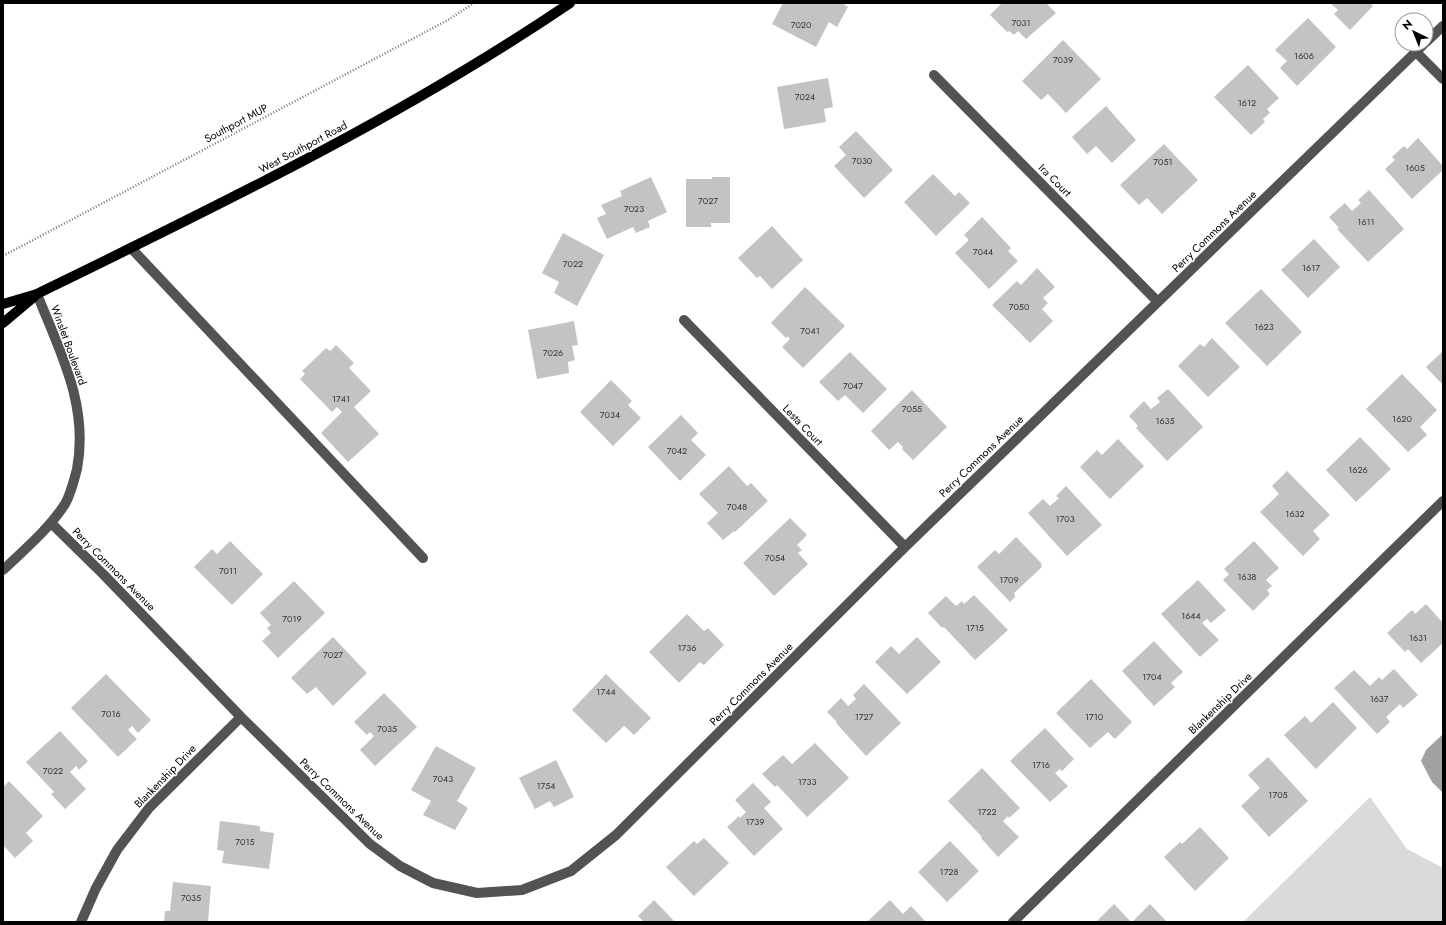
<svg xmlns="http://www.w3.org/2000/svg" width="1446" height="925" font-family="Jost,sans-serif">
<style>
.green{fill:#dadada}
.water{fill:#a1a1a1}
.building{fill:#c3c3c3}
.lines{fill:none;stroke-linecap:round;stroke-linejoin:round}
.path{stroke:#757575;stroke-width:2.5;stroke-dasharray:1 2;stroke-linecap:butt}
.minor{stroke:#535353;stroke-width:10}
.major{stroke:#000;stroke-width:10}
.labels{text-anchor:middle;stroke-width:3;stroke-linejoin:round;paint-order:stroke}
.number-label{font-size:9px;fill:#313131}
.street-label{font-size:11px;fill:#000;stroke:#fff}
</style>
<rect width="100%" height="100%" fill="#fff"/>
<path class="green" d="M1370 797 1407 849 1443 868V922H1243Z"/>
<path class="water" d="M1443 734V792H1442L1432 782 1421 761 1426 750Z"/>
<path class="building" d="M783 3H842L848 7 837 27 829 22 816 47 772 24Z
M1002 3H1046L1056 13 1026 39 1018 31 1014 35 1009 31 1007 32 990 15Z
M1330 3H1370L1373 6 1350 30 1334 14 1338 10Z
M1308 18 1336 47 1297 86 1280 68 1287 61 1275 50Z
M1063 40 1101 79 1066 113 1048 94 1041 100 1022 81Z
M1248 65 1279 98 1267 109 1270 113 1263 119 1265 122 1251 135 1214 97Z
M828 78 833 107 824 109 826 122 784 129 777 87Z
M1106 106 1136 140 1112 163 1096 146 1087 154 1072 137Z
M856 131 893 170 864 198 834 166 846 155 839 147Z
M1418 138 1443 166V170L1412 199 1385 169 1395 160 1392 157 1404 146 1407 149Z
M1164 144 1198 180 1162 214 1147 198 1139 205 1120 185Z
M933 174 955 196 959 192 970 203 936 236 904 202Z
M651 177 667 212 648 221 650 227 636 233 633 227 607 239 597 218 606 214 601 205 622 196 620 191Z
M712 177H730V223H711V227H686V179H712Z
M1369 190 1404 229 1368 262 1337 229 1339 228 1329 217 1345 203 1352 211 1361 203 1358 200Z
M982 217 1011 248 1008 251 1018 261 989 289 955 253 969 240 964 235Z
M772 226 803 260 772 289 760 276 757 278 738 258Z
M563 233 604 255 577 306 554 293 559 282 542 273Z
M1314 239 1340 267 1308 298 1281 270Z
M1037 268 1055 287 1043 298 1048 303 1042 309 1053 321 1030 343 992 305 1017 281 1021 285Z
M805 287 845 326 803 368 782 347 790 339 787 336 786 338 771 323Z
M1261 289 1302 332 1267 366 1225 323Z
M574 321 578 345 572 346 575 360 568 362 569 373 537 379 528 330Z
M1212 338 1240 367 1208 397 1178 366 1200 344 1204 347Z
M336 345 354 363 349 368 371 391 354 407 379 434 348 462 321 433 342 412 337 407 332 412 300 379 305 374 302 371 326 348 330 351Z
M1443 351V385L1426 367Z
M850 352 887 389 863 413 845 395 838 401 819 382Z
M1402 374 1437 410 1420 427 1427 435 1408 452 1366 409Z
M611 380 632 401 628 405 641 418 613 446 580 412Z
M1168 389 1203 427 1167 461 1136 428 1138 426 1129 416 1144 401 1151 409 1160 402 1157 398Z
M912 390 947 427 913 460 902 449 903 447 898 442 889 450 871 431Z
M681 415 698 433 691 440 706 455 680 481 648 447Z
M1360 437 1391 469 1356 502 1326 470Z
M1118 439 1144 466 1110 499 1080 467 1097 450 1102 455Z
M729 466 747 486 751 483 768 501 735 532 734 531 723 540 707 523 718 513 699 494Z
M1287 471 1330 515 1313 531 1320 539 1303 556 1260 512 1279 494 1272 486Z
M1066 486 1102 525 1067 556 1028 513 1043 499 1050 506 1059 498 1056 496Z
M790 518 807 535 797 545 802 550 798 553 808 564 774 596 743 563Z
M1016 537 1042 564 1041 565 1042 567 1014 593 1015 597 1010 602 977 567 995 550 999 554Z
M230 541 263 574 232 605 194 567 212 549 217 554Z
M1254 541 1279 568 1266 580 1272 586 1267 590 1270 594 1253 611 1223 580 1229 574 1224 569Z
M1198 580 1226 610 1211 623 1207 619 1202 623 1219 640 1200 657 1161 614Z
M294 581 325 613 278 658 262 641 271 633 267 628 271 625 260 613Z
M974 595 1008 630 975 660 944 627 942 628 928 613 946 596 956 606 962 601 964 604Z
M1426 604 1443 623V643L1421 663 1408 649 1405 652 1387 633 1412 610 1415 614Z
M687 614 704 631 708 628 724 645 704 665 700 662 679 683 649 652Z
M333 637 367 673 333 706 316 687 307 694 291 678Z
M917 637 941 662 907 694 875 662 891 646 899 654Z
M1154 641 1183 672 1171 683 1175 687 1154 706 1122 671Z
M1394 669 1418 695 1403 708 1400 704 1386 717 1390 722 1377 734 1334 688 1354 670 1370 686 1379 677 1382 680Z
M106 674 151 720 138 733 132 726 128 730 137 739 118 757 71 708Z
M606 674 651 718 634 735 624 726 606 743 572 710Z
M1091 679 1132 722 1115 739 1108 732 1090 748 1056 713Z
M864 684 901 723 866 756 836 723 837 722 827 712 841 698 848 706 856 699 853 695Z
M384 693 417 727 375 766 360 750 374 736 370 732 367 735 354 722Z
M1333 702 1357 728 1316 769 1284 735 1305 716 1311 723Z
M1045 728 1074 759 1062 771 1060 769 1055 773 1068 786 1050 802 1010 761Z
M60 731 88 761 79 770 76 766 70 772 86 789 65 809 51 794 54 792 26 762Z
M815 743 849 778 807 817 777 785 775 787 762 774 783 755 792 764Z
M436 746 476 768 457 801 468 808 455 830 423 815 431 801 411 790Z
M1268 757 1308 801 1269 837 1241 806 1260 788 1248 775Z
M556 760 574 797 554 807 550 801 535 809 519 778Z
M982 768 1020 808 1009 818 1008 816 1003 821 1019 837 998 857 981 838 982 837 948 801Z
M9 781 43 816 26 833 33 841 15 858 3 845V787Z
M753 783 771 802 764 808 783 829 754 856 727 827 739 816 740 818 746 812 735 800Z
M220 821 260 826V831L274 833 269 869 222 863 224 851 217 850Z
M1200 827 1229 858 1195 891 1164 857 1180 842 1182 844Z
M704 838 729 863 694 896 666 867 694 841 697 844Z
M950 841 979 871 947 902 918 872Z
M173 882 211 886 208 922H164L165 911H170Z
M654 900 675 922H644L638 916Z
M890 900 903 914 911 906 926 922H867Z
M1114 904 1131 922H1096Z
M1150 904 1167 922H1132Z"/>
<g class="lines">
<path class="path" d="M3 256 448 20 474 3"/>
<path class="minor" d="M1426 42 1443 26
M1416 52 1443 79
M934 75 1158 302
M131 248 423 558
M684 320 905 547
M51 523 104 575 241 717 370 844 400 866 433 883 477 893 522 890 571 871 616 835 905 547 1424 44
M3 570C25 549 49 529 65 504 71 494 74 480 77 469 89 405 60 352 37 294
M81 922 96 888 117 850 149 808 241 717
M1013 922 1443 501"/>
<path class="major" d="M3 304 37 294C219 205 402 117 570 3
M3 323 34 297"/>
</g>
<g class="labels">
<g class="number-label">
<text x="1021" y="26">7031</text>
<text x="801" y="28">7020</text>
<text x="1304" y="59">1606</text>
<text x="1063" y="63">7039</text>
<text x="805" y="100">7024</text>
<text x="1247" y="106">1612</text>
<text x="862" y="164">7030</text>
<text x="1163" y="165">7051</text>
<text x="1415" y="171">1605</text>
<text x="708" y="204">7027</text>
<text x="634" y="212">7023</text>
<text x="1366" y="225">1611</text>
<text x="983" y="255">7044</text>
<text x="573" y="267">7022</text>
<text x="1311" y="271">1617</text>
<text x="1019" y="310">7050</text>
<text x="1264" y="330">1623</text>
<text x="810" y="334">7041</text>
<text x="553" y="356">7026</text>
<text x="853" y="389">7047</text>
<text x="341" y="402">1741</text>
<text x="912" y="412">7055</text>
<text x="610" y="418">7034</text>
<text x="1402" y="422">1620</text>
<text x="1165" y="424">1635</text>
<text x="677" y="454">7042</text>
<text x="1358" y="473">1626</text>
<text x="737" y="510">7048</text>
<text x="1295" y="517">1632</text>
<text x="1065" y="522">1703</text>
<text x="775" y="561">7054</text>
<text x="228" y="574">7011</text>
<text x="1247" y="580">1638</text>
<text x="1009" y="583">1709</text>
<text x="1191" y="619">1644</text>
<text x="292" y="622">7019</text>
<text x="975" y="631">1715</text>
<text x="1418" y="641">1631</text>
<text x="687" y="651">1736</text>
<text x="333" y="658">7027</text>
<text x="1152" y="680">1704</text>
<text x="606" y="695">1744</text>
<text x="1379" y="702">1637</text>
<text x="111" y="717">7016</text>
<text x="864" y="720">1727</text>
<text x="1094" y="720">1710</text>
<text x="387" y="732">7035</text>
<text x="1041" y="768">1716</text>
<text x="53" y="774">7022</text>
<text x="443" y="782">7043</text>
<text x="807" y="785">1733</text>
<text x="546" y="789">1754</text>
<text x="1278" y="798">1705</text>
<text x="987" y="815">1722</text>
<text x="755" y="825">1739</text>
<text x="245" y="845">7015</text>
<text x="949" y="875">1728</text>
<text x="191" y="901">7035</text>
</g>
<g class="street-label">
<text transform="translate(236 123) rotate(-28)" y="4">Southport MUP</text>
<text transform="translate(303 147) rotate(-28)" y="4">West Southport Road</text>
<text transform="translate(1055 180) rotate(45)" y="4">Ira Court</text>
<text transform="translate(1214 231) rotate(-44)" y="4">Perry Commons Avenue</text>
<text transform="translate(69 345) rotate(70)" y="4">Winslet Boulevard</text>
<text transform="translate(803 425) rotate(46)" y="4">Lesta Court</text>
<text transform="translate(981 456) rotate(-44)" y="4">Perry Commons Avenue</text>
<text transform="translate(114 569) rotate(45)" y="4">Perry Commons Avenue</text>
<text transform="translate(751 684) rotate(-45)" y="4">Perry Commons Avenue</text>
<text transform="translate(1220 703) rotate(-44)" y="4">Blankenship Drive</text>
<text transform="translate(165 776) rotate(-46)" y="4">Blankenship Drive</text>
<text transform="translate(342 799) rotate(44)" y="4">Perry Commons Avenue</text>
</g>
</g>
<rect width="1446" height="925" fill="none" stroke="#000000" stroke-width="8"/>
<g transform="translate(1414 32) rotate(317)"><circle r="19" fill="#ffffff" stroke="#999999"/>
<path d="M0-3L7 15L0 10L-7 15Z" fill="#000000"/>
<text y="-6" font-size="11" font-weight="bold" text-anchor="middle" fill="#000000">N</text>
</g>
</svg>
